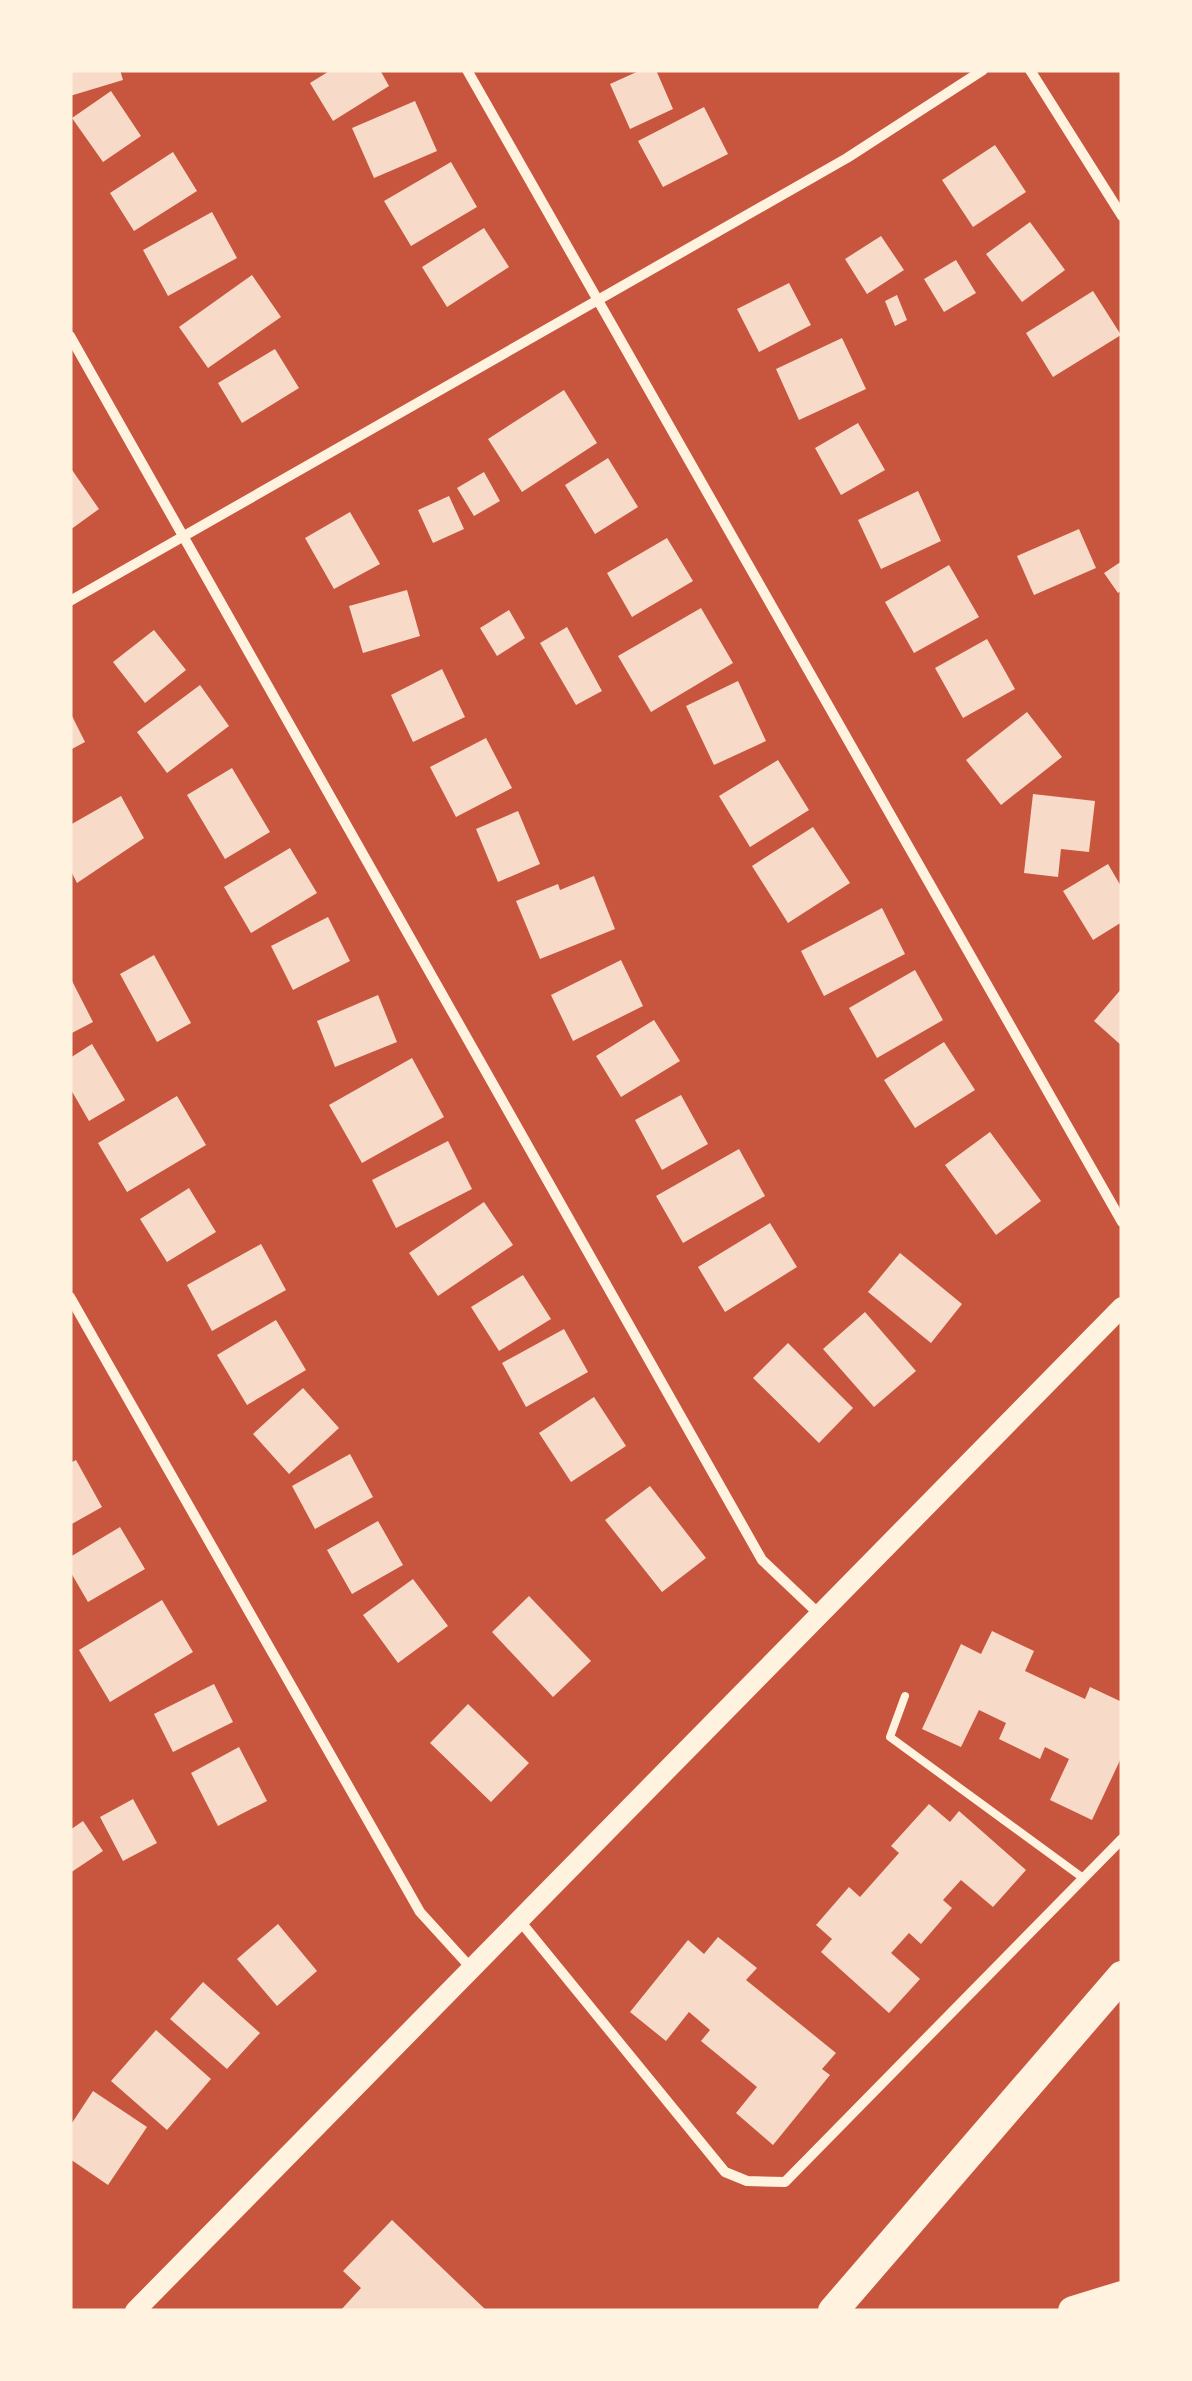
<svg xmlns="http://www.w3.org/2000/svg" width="1192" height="2381" font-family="'Space Grotesk',sans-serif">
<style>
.building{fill:#f7dbc8}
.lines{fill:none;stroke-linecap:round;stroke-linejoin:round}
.service{stroke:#fff3e0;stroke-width:8}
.minor{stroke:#fff3e0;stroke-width:10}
.secondary{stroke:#fff3e0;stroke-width:20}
.motorway{stroke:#fff3e0;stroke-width:30}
</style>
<rect width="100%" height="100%" fill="#c8553d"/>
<path class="building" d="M70 70H120L123 80 70 96Z
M331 70H380L389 86 333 121 310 83Z
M641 70H656L673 109 630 129 610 84Z
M111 91 141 136 103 162 72 118Z
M415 101 437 151 374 178 352 128Z
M704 107 728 154 663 187 638 141Z
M995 145 1026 192 973 227 942 180Z
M173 152 197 191 134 231 110 193Z
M451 162 477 207 411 246 384 201Z
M212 212 237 258 168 296 143 250Z
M1030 222 1065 270 1022 302 986 254Z
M484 228 509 267 447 307 422 267Z
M881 236 904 270 867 294 845 259Z
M956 260 976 293 944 312 924 279Z
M252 275 281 317 208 368 179 327Z
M789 283 811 325 759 352 737 309Z
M1093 291 1121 335 1053 377 1026 333Z
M897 295 907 320 895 326 885 301Z
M842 338 866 389 799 420 776 369Z
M275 349 299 388 242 423 218 383Z
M564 390 597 443 522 492 488 439Z
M858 423 885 470 841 495 815 448Z
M608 458 638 507 595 534 565 485Z
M70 467 99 509 70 530Z
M484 472 500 501 474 516 457 488Z
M918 491 941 541 881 569 858 520Z
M449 496 464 529 433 543 418 510Z
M350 512 380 564 334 589 305 538Z
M1079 529 1096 568 1034 595 1017 556Z
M667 538 693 581 632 617 607 573Z
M1122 561V590L1118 593 1104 573Z
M949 565 979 617 914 653 885 602Z
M407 590 420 636 363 653 349 606Z
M701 608 733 663 651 712 618 656Z
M509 610 525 638 497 656 480 628Z
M567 627 602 691 576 705 540 643Z
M154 630 186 670 145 703 113 662Z
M987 639 1015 689 963 718 935 668Z
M442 669 465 717 413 742 391 695Z
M738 681 766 741 714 765 686 706Z
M200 685 229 726 167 773 137 732Z
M70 712 85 742 70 750Z
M1027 712 1062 757 1001 805 966 760Z
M486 738 512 788 456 817 430 767Z
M778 760 809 810 750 847 719 796Z
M232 768 270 832 225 859 187 795Z
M1033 794 1095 801 1089 852 1061 849 1058 877 1024 873Z
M121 796 144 838 77 883 70 869V825Z
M518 811 540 864 498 882 476 829Z
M813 827 850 883 788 923 752 866Z
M290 848 317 893 251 933 224 887Z
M1108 864 1122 888V922L1093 940 1063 891Z
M594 876 615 929 540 959 516 901 558 884 560 890Z
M882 908 905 954 824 996 801 951Z
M328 917 350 961 293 990 271 946Z
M154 955 191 1023 157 1042 120 974Z
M621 960 643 1006 573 1041 551 995Z
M915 970 943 1020 877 1058 849 1008Z
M70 977 93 1022 70 1034Z
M1122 988V1046L1094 1021Z
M378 995 397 1042 335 1067 317 1021Z
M654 1020 680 1061 621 1097 596 1056Z
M944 1042 975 1090 915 1128 884 1080Z
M92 1044 125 1100 89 1121 70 1088V1058Z
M412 1058 444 1117 362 1163 329 1105Z
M681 1095 708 1144 662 1170 635 1120Z
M177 1096 206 1145 127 1192 98 1143Z
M990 1132 1041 1201 996 1235 945 1165Z
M448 1141 472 1189 396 1228 372 1180Z
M739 1149 765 1196 683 1243 656 1196Z
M189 1188 216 1232 167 1262 140 1219Z
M484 1202 513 1245 438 1296 409 1253Z
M770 1223 797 1267 725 1312 698 1267Z
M261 1244 286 1290 212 1331 187 1285Z
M900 1253 962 1304 931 1343 868 1292Z
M523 1275 551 1319 499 1351 471 1307Z
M865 1312 916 1371 874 1407 823 1349Z
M276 1320 306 1370 247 1405 217 1355Z
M564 1329 588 1372 526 1407 502 1363Z
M788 1343 853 1408 819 1443 753 1378Z
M303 1388 339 1428 289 1474 253 1434Z
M594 1397 626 1446 571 1482 539 1433Z
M350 1454 373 1497 315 1529 292 1486Z
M76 1460 102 1507 70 1525V1463Z
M650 1486 706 1558 662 1592 605 1520Z
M378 1521 403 1565 352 1594 327 1550Z
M120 1527 145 1569 88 1602 70 1571V1557Z
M413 1579 448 1626 398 1663 363 1615Z
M529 1596 591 1661 553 1697 492 1632Z
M162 1600 193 1652 110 1702 79 1650Z
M992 1631 1034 1651 1025 1671 1085 1699 1090 1687 1122 1702V1756L1092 1820 1050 1800 1069 1759 1045 1747 1040 1759 999 1739 1006 1723 979 1710 961 1747 922 1729 961 1644 981 1654Z
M214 1684 233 1722 173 1752 154 1714Z
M468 1704 529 1763 491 1802 430 1743Z
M239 1747 267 1801 218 1826 191 1773Z
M133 1799 157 1843 123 1861 100 1817Z
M929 1804 950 1822 959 1811 1026 1870 993 1907 961 1880 943 1900 952 1908 921 1944 909 1933 891 1953 920 1979 889 2013 821 1952 832 1939 816 1925 849 1887 860 1897 899 1853 891 1846Z
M83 1821 103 1851 70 1873V1830Z
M278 1924 317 1971 277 2006 237 1959Z
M718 1937 757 1968 746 1980 836 2053 822 2069 830 2075 773 2145 736 2113 757 2087 701 2041 710 2030 689 2012 666 2041 630 2012 688 1940 704 1954Z
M203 1982 260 2033 227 2069 170 2019Z
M156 2030 211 2079 167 2130 111 2081Z
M93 2091 147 2127 108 2185 70 2159V2126Z
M392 2220 487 2311H340L361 2288 343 2271Z"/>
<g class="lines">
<path class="service" d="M905 1696 890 1737 1083 1878"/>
<path class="minor" d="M467 70 1122 1222
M1030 70 1122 216
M70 336 762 1560 819 1614
M70 601 847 158 983 70
M70 1297 420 1912 471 1968
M520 1921 725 2172 747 2181 785 2182 1122 1839"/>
<path class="secondary" d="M135 2311 1122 1307"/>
<path class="motorway" d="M833 2311 1122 1976
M1073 2311 1122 2296"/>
</g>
<rect width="1192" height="2381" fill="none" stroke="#fff3e0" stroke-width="145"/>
</svg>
